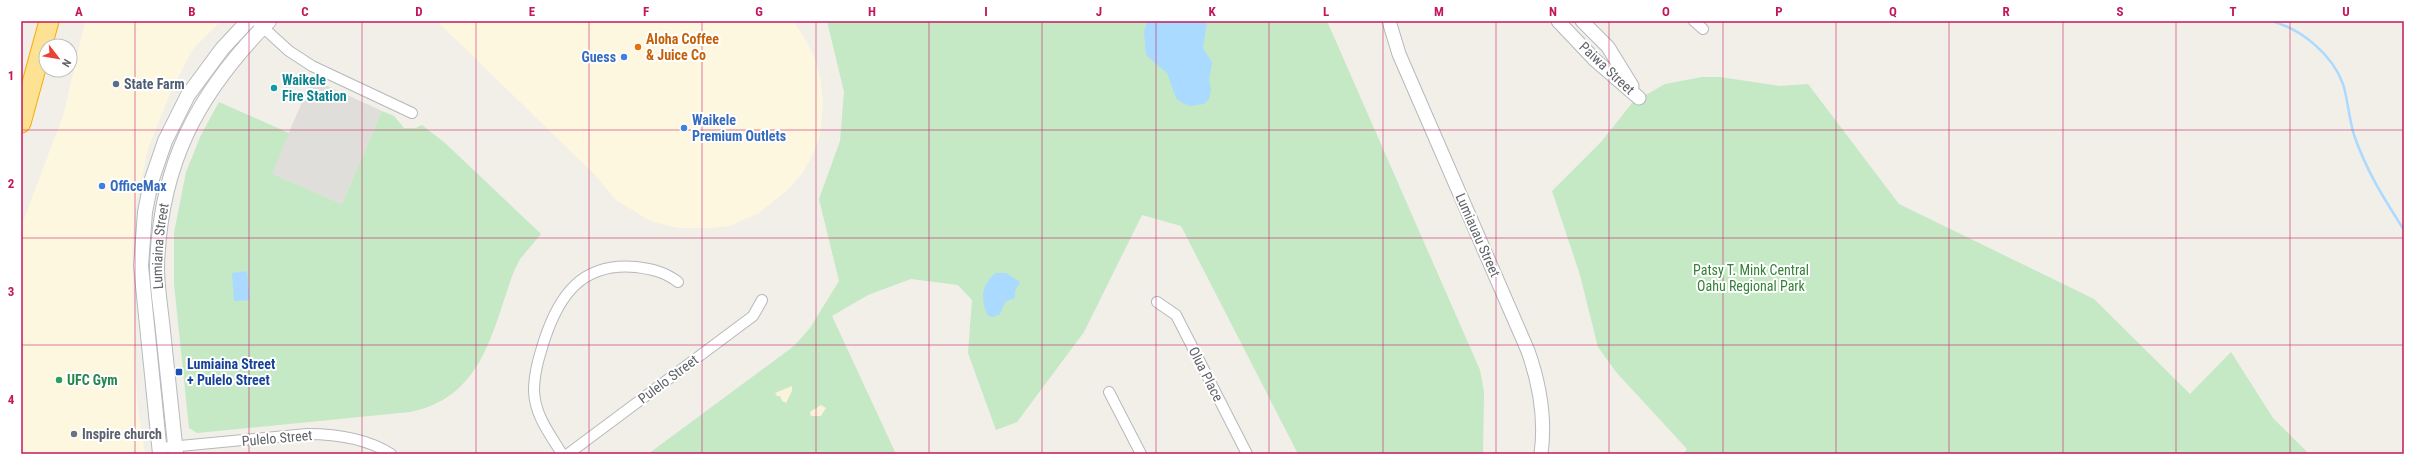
<svg xmlns="http://www.w3.org/2000/svg" width="2425" height="475" font-family="'Roboto Condensed',sans-serif">
<style>
.commercial{fill:#fef7e0}
.industrial{fill:#e0deda}
.green{fill:#c5e8c5}
.sand{fill:#fbf3d9}
.water{fill:#aadaff}
.lines{fill:none;stroke-linecap:round;stroke-linejoin:round}
.stream{stroke:#aadaff;stroke-width:2.5}
.minor-casing{stroke:#b5b8bc;stroke-width:12}
.tertiary-casing{stroke:#b5b8bc;stroke-width:15}
.secondary-casing{stroke:#b6babf;stroke-width:16}
.motorway-casing{stroke:#f9ab00;stroke-width:21}
.minor{stroke:#fff;stroke-width:10}
.tertiary{stroke:#fff;stroke-width:13}
.secondary{stroke:#fff;stroke-width:14}
.motorway{stroke:#fde293;stroke-width:19}
.grid{fill:none;stroke:#c2185b;stroke-width:1;stroke-opacity:0.55}
.food-dot{fill:#e8710a;stroke:#fff;stroke-width:1.5}
.shop-dot{fill:#3f7fe0;stroke:#fff;stroke-width:1.5}
.service-dot{fill:#5c6f8a;stroke:#fff;stroke-width:1.5}
.culture-dot{fill:#0f9aa8;stroke:#fff;stroke-width:1.5}
.transit-dot{fill:#1a4fb4;stroke:#fff;stroke-width:1.5}
.leisure-dot{fill:#2e9e5b;stroke:#fff;stroke-width:1.5}
.worship-dot{fill:#6b7280;stroke:#fff;stroke-width:1.5}
.labels{text-anchor:middle;stroke-width:4;stroke-linejoin:round;paint-order:stroke}
.food-label{font-size:14px;font-weight:bold;fill:#c56008;stroke:#fff;text-anchor:start}
.shop-label{font-size:14px;font-weight:bold;fill:#366cbe;stroke:#fff;text-anchor:start}
.street-label{font-size:14px;fill:#5f6368;stroke:#fff}
.culture-label{font-size:14px;font-weight:bold;fill:#0d838f;stroke:#fff;text-anchor:start}
.service-label{font-size:14px;font-weight:bold;fill:#4e5e75;stroke:#fff;text-anchor:start}
.park-label{font-size:14px;fill:#348238;stroke:#fff}
.transit-label{font-size:14px;font-weight:bold;fill:#164399;stroke:#fff;text-anchor:start}
.leisure-label{font-size:14px;font-weight:bold;fill:#27864d;stroke:#fff;text-anchor:start}
.worship-label{font-size:14px;font-weight:bold;fill:#5b616d;stroke:#fff;text-anchor:start}
.neatline{fill:none;stroke:#c2185b;stroke-width:1.5}
.grid-label{font-size:13px;text-anchor:middle;font-weight:bold;fill:#c2185b}
</style>
<rect width="100%" height="100%" fill="#f1efe8"/>
<path class="commercial" d="M85 21H221L193 49 172 89 148 149 136 201 132 245 133 288 137 402 145 454H21V227L64 113Z
M437 21H793L804 37 816 61 821 83 823 103 820 136 813 154 803 172 790 188 759 213 729 226 712 228H680L652 222 616 200 594 174Z"/>
<path class="industrial" d="M312 79 382 111 342 204 271 174Z"/>
<path class="green" d="M827 21H1327L1480 370 1484 392 1483 454H1298L1181 226 1142 215 1084 332 1017 422 996 430 968 353 972 300 958 285 911 279 868 295 832 316 896 454H648L794 346 810 328 839 281 819 199 840 141 844 92Z
M1702 77H1720L1780 86 1808 84 1899 204 2094 299 2190 394 2231 352 2273 418 2309 454H1683L1687 449 1616 372 1598 347 1580 275 1552 191 1602 141 1632 103 1665 84Z
M219 102 289 133 272 174 342 204 382 111 394 116 404 128H416L422 125 445 143 541 234 520 259 514 271C492 330 484 397 410 412L197 433 189 428 174 284V233L186 172 201 135Z"/>
<path class="sand" d="M792 386V391L786 403 782 401 780 396H777L775 393Z
M821 405 826 408 821 416H811L810 412Z"/>
<path class="water" d="M1147 21H1205L1207 23 1203 48 1212 62 1209 80 1211 90 1209 99 1204 104 1190 106 1182 103 1176 98 1167 73 1146 55 1144 32Z
M247 271 250 300 234 301 232 273Z
M996 273H1006L1020 282 1015 291V298L1005 302 1000 314 993 317 988 316C980 299 981 285 996 273Z"/>
<g class="lines">
<path class="stream" d="M2272 21C2302 30 2332 54 2343 84 2348 100 2349 119 2354 135 2367 172 2383 197 2404 230"/>
<g class="minor-casing">
<path id="minor" d="M256 21 289 51 312 66 412 113
M1694 21 1703 29
M1157 302 1176 315 1247 454
M1109 392 1141 454
M159 448 307 434C336 434 366 438 391 454
M562 454C550 434 535 416 534 391 534 373 539 357 544 341 559 295 582 262 636 267 652 269 665 272 678 282
M568 454 753 316 762 300"/>
</g>
<g class="tertiary-casing">
<path id="tertiary" d="M1389 21 1399 54 1528 351C1540 385 1546 418 1541 454
M1558 21 1595 60 1639 98
M1582 21 1608 47 1632 86"/>
</g>
<g class="secondary-casing">
<g id="secondary">
<path d="M160 454 141 266 145 212 151 182 165 141 188 95 222 49 248 21"/>
<path id="s1" d="M176 454C172 413 167 372 163 331 161 310 157 288 157 267 160 164 197 94 269 21"/>
</g>
</g>
<g class="motorway-casing">
<path id="motorway" d="M21 123 49 21"/>
</g>
<use href="#minor" class="minor"/>
<use href="#tertiary" class="tertiary"/>
<use href="#secondary" class="secondary"/>
<use href="#motorway" class="motorway"/>
</g>
<path class="grid" d="M135 21V454M249 21V454M362 21V454M476 21V454M589 21V454M702 21V454M816 21V454M929 21V454M1042 21V454M1156 21V454M1269 21V454M1383 21V454M1496 21V454M1609 21V454M1723 21V454M1836 21V454M1949 21V454M2063 21V454M2176 21V454M2290 21V454M21 130H2404M21 238H2404M21 345H2404"/>
<circle class="food-dot" cx="638" cy="47" r="4"/>
<g class="shop-dot">
<circle cx="624" cy="57" r="4"/>
<circle cx="684" cy="128" r="4"/>
<circle cx="102" cy="186" r="4"/>
</g>
<circle class="service-dot" cx="116" cy="84" r="4"/>
<circle class="culture-dot" cx="274" cy="88" r="4"/>
<rect class="transit-dot" x="175" y="368" width="8" height="8" rx="2"/>
<circle class="leisure-dot" cx="59" cy="380" r="4"/>
<circle class="worship-dot" cx="74" cy="434" r="4"/>
<g class="labels">
<g class="food-label">
<text x="646" y="44">Aloha Coffee<tspan x="646" dy="16">&amp; Juice Co</tspan></text>
</g>
<g class="shop-label">
<text x="616" y="62" text-anchor="end">Guess</text>
<text x="692" y="125">Waikele<tspan x="692" dy="16">Premium Outlets</tspan></text>
<text x="110" y="191">OfficeMax</text>
</g>
<g class="street-label">
<text transform="translate(1607 68) rotate(43)" y="5">Paiwa Street</text>
<text transform="translate(1478 235) rotate(66)" y="5">Lumiauau Street</text>
<text dy="5" stroke="none"><textPath href="#s1" startOffset="209">Lumiaina Street</textPath></text>
<text transform="translate(1206 374) rotate(63)" y="5">Olua Place</text>
<text transform="translate(668 379) rotate(-37)" y="5">Pulelo Street</text>
<text transform="translate(277 438) rotate(-5)" y="5">Pulelo Street</text>
</g>
<g class="culture-label">
<text x="282" y="85">Waikele<tspan x="282" dy="16">Fire Station</tspan></text>
</g>
<g class="service-label">
<text x="124" y="89">State Farm</text>
</g>
<g class="park-label">
<text x="1751" y="275">Patsy T. Mink Central<tspan x="1751" dy="16">Oahu Regional Park</tspan></text>
</g>
<g class="transit-label">
<text x="187" y="369">Lumiaina Street<tspan x="187" dy="16">+ Pulelo Street</tspan></text>
</g>
<g class="leisure-label">
<text x="67" y="385">UFC Gym</text>
</g>
<g class="worship-label">
<text x="82" y="439">Inspire church</text>
</g>
</g>
<rect width="2425" height="475" fill="none" stroke="#ffffff" stroke-width="44"/>
<g transform="translate(58 58) rotate(121)"><circle r="19" fill="#ffffff" stroke="#bfc1c3"/>
<path d="M0-3L7 15L0 10L-7 15Z" fill="#ea4335"/>
<text y="-6" font-size="11" font-weight="bold" text-anchor="middle" fill="#5f6368">N</text>
</g>
<rect x="22" y="22" width="2381" height="431" class="neatline"/>
<g class="grid-label">
<text x="79" y="16">A</text>
<text x="192" y="16">B</text>
<text x="305" y="16">C</text>
<text x="419" y="16">D</text>
<text x="532" y="16">E</text>
<text x="646" y="16">F</text>
<text x="759" y="16">G</text>
<text x="872" y="16">H</text>
<text x="986" y="16">I</text>
<text x="1099" y="16">J</text>
<text x="1212" y="16">K</text>
<text x="1326" y="16">L</text>
<text x="1439" y="16">M</text>
<text x="1553" y="16">N</text>
<text x="1666" y="16">O</text>
<text x="1779" y="16">P</text>
<text x="1893" y="16">Q</text>
<text x="2006" y="16">R</text>
<text x="2120" y="16">S</text>
<text x="2233" y="16">T</text>
<text x="2346" y="16">U</text>
<text x="11" y="80">1</text>
<text x="11" y="188">2</text>
<text x="11" y="296">3</text>
<text x="11" y="404">4</text>
</g>
</svg>
